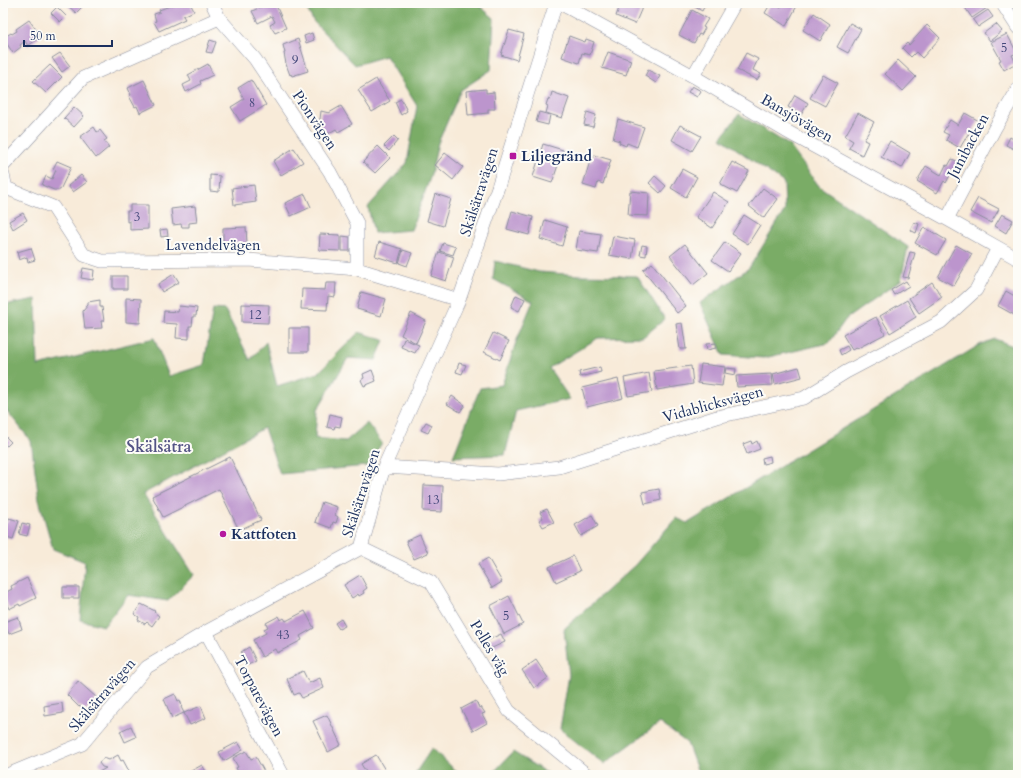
<svg xmlns="http://www.w3.org/2000/svg" width="1021" height="778" font-family="Cardo,serif">
<style>
.forest{fill:#7aac66;stroke:#4a6e62}
.building{fill:#bc95cd}
.lines{fill:none;stroke-linecap:round;stroke-linejoin:round}
.minor-casing{stroke:#8a8d9c;stroke-width:14}
.minor{stroke:#fff;stroke-width:13}
.poi-dot{fill:#b5179e;stroke:#fdfcf7;stroke-width:1.5}
.labels{text-anchor:middle;stroke-width:4;stroke-linejoin:round;paint-order:stroke}
.number-label{font-size:13px;fill:#43487a}
.street-label{font-size:15px;fill:#1b2f5e;stroke:#fdfcf7}
.poi-label{font-size:15px;font-weight:bold;fill:#1b2f5e;stroke:#fdfcf7;text-anchor:start}
.neighbourhood-label{font-size:16px;font-weight:bold;fill:#535385;stroke:#fdfcf7}
</style>
<rect width="100%" height="100%" fill="#fdfcf7"/>
<filter id="ink" filterUnits="userSpaceOnUse"><feTurbulence type="fractalNoise" baseFrequency=".025" numOctaves="2"/><feDisplacementMap in="SourceGraphic" scale="8" xChannelSelector="R" yChannelSelector="G"/><feConvolveMatrix kernelMatrix="1 2 1 2 8 2 1 2 1" color-interpolation-filters="sRGB"/></filter>
<filter id="wash" filterUnits="userSpaceOnUse"><feTurbulence type="fractalNoise" baseFrequency=".012" numOctaves="4" result="noise"/><feDisplacementMap in="SourceGraphic" scale="16" xChannelSelector="R" yChannelSelector="G"/><feGaussianBlur stdDeviation="0.9" result="paint"/><feColorMatrix in="noise" values="0 0 0 0 0 0 0 0 0 0 0 0 0 0 0 0 0 1.4 0 .05"/><feComposite in="paint" operator="in"/></filter>
<g filter="url(#wash)">
<rect width="100%" height="100%" fill="#f8ebd9"/>
<path class="forest" d="M304 3H476L494 18 491 70 461 90 438 143 430 178 411 230 374 233 368 207 407 163 417 106 386 56 355 65 313 21Z
M739 114 789 145 819 186 908 247 901 280 846 319 829 343 764 358 723 355 700 303 749 268 785 210 784 183 721 138Z
M495 261 539 272 580 275 637 276 665 319 643 337 598 338 549 368 570 399 516 411 505 455 453 457 480 388 502 385 516 342 533 301 493 279Z
M36 299 38 366 154 338 169 376 204 365 213 309 225 310 250 360 266 342 277 386 318 373 359 332 384 340 376 360 348 358 317 410 315 438 346 441 367 423 382 443 367 466 280 474 264 428 143 494 194 575 168 601 128 595 104 626 80 620 85 562 53 549 39 500 31 441 3 406V305Z
M995 339 1018 348V775H699L687 743 660 723 604 764 560 729 569 675 564 629 635 565 676 518 688 523 981 344Z
M432 748 460 775H414Z
M513 752 550 775H491Z"/>
<g id="blocks">
<path class="building" d="M65 3H86L76 13Z
M178 3H190L194 11 183 16 185 19 159 31 154 22 156 21 154 14 160 12 159 10Z
M259 3H275L286 28 275 33 270 25 275 22 272 16 258 23 252 11 261 7Z
M621 3H644L635 24 616 16Z
M688 3H706L702 11Z
M771 3 781 7 783 3H792L797 6 786 26 765 13Z
M962 3H984L987 8 972 18Z
M57 7 66 16 60 22 51 13Z
M692 10 708 19 703 27 705 28 701 35 699 34 694 43 679 35Z
M988 10 993 17 978 27 973 20Z
M814 13 830 24 820 41 803 30Z
M29 20 41 36 28 46 25 41 20 45 21 47 13 53 3 38 11 33 12 34 17 31 16 29Z
M850 23 861 29 848 53 837 47Z
M996 24 1002 31 990 41 984 33Z
M927 25 940 38 922 58 916 52 911 57 902 48 907 43 909 45Z
M509 30 524 34 517 60 501 55Z
M312 33 314 40 306 43 304 36Z
M1007 34 1017 53 1012 55 1016 63 1004 70 999 61 1001 60 991 42Z
M569 36 585 42 586 39 594 42 590 55 582 53 579 63 562 57Z
M298 39 308 71 292 76 291 74 290 75 286 64 284 53H285L283 45Z
M210 40 216 42 212 53 206 52Z
M608 52 631 60 626 75 602 68Z
M60 53 70 66 62 72 52 58Z
M746 53 758 59 753 70 761 74 757 80 737 70Z
M898 60 916 77 903 91 885 74Z
M208 64 213 75 200 81 201 84 186 92 183 85 191 81 188 75Z
M50 65 62 77 46 93 33 81Z
M648 70 660 76 656 83 645 76Z
M823 75 838 83 825 106 810 98Z
M376 79 390 101 372 112 358 90Z
M144 80 156 105 140 113 137 106 135 107 129 96 131 95 128 88Z
M251 80 266 105 240 121 231 107 244 99 238 88Z
M692 86 701 91 697 97 688 92Z
M486 89V93L494 92 495 109H488V113L468 115 466 91Z
M552 92 569 98 562 118 546 113 548 106 546 105 548 99 550 100Z
M795 95 808 103 801 115 788 107Z
M401 99 407 111 401 115 395 102Z
M341 106 352 124 338 132 336 129 324 136 315 122 320 119 321 111 329 113Z
M74 107 84 116 74 127 64 118Z
M539 112 550 115 548 125 536 122Z
M587 112 596 115 593 127 584 125Z
M858 113 874 122 864 140 868 142 862 155 849 148 853 141 845 136Z
M965 113 979 121 970 135 968 134 960 148 946 140 949 135 943 132 950 120 958 125Z
M618 119 644 127 637 147 627 143 626 146 619 143 620 141 613 139Z
M680 125 701 136 692 151 672 140Z
M94 127 97 132 100 130 107 139 104 141 109 147 96 158 80 137Z
M394 136 398 140 389 151 384 146Z
M1010 137 1018 142V151L1006 145Z
M890 141 910 153 902 168 881 157Z
M543 144 563 150 552 183 533 177Z
M378 146 390 158 375 173 363 162Z
M294 148 303 162 281 175 273 161Z
M445 153 463 167 453 180 435 165Z
M594 155 611 160 603 184 598 182 596 189 583 185 590 161H592Z
M952 159 961 163 956 171 953 169 946 183 944 181 937 193 917 181 926 166 941 175 946 165 948 166Z
M57 161 71 167 60 190H54L42 185 46 176 52 179 56 170 53 169Z
M732 162 749 171 737 193 720 184Z
M682 169 697 177 686 197 671 188Z
M81 175 87 182 73 192 68 186Z
M210 175 220 176 219 192 210 191Z
M655 176 666 186 660 193 649 183Z
M254 185 256 202 234 205 232 188Z
M763 188 778 199 764 218 749 206Z
M630 191 649 193 648 216 628 215Z
M713 192 729 202 712 228 696 217Z
M305 194 311 207 291 216 285 203Z
M435 194 451 199 443 226 427 221Z
M978 198 999 209 991 223 970 212Z
M130 205H148V229L130 230V221L127 222V211H130Z
M195 206 197 222 189 223V227H182L181 224 173 225 171 209Z
M512 211 533 217 529 235 507 229Z
M23 213 27 220 13 229 9 221Z
M1002 214 1013 220 1006 233 995 226Z
M744 215 760 225 748 244 732 234Z
M545 220 567 227 562 246 540 239Z
M914 222 919 224 916 233 910 230Z
M246 227 247 244H239L240 246 234 247V244L223 245V228Z
M924 227 946 240 937 255 915 243Z
M167 229 168 236 161 237 160 230Z
M579 231 601 234 598 253 576 250Z
M320 234 340 235V251L319 250Z
M342 236 350 237V251H342Z
M613 236 635 240 632 259 609 255Z
M379 242 402 249 398 263 375 256Z
M725 242 741 253 728 271 712 260Z
M443 243 456 247 453 255 440 251Z
M685 244 708 273 693 285 670 256Z
M642 245 647 246 646 256 640 255Z
M956 245 972 254 954 286 938 277Z
M31 248 35 260 28 262 27 257 19 260 17 252Z
M403 250 412 253 407 266 399 263Z
M439 252 454 257 446 281 431 276Z
M910 252 915 253 908 278 903 277Z
M652 263 686 306 677 313 643 270Z
M83 268 94 270 93 280 81 278Z
M174 274 179 282 162 292 158 284Z
M113 276H127V289H113Z
M906 281 909 286 894 295 891 290Z
M932 282 942 297 919 313 909 298Z
M326 283H336L335 297 328 296 327 310 301 309 302 289 325 290Z
M1006 291 1018 298V317L998 306Z
M361 292 386 299 381 316 357 309Z
M516 295 525 299 519 311 511 307Z
M126 298 141 299 140 323 126 322Z
M100 300V307H102L104 321H101L102 328 85 329 83 311 88 305V302Z
M907 300 916 317 890 333 880 316Z
M242 304 269 305 268 323 242 322Z
M179 306 197 308 196 316H193L192 326H189V339L176 338 177 324 163 323 164 311 178 312Z
M411 313 426 321 416 343 401 335Z
M876 317 885 334 858 348 857 347 852 350 843 335Z
M682 323 686 349H680L676 324Z
M289 328H308V352H289Z
M493 333 509 341 500 360 484 352Z
M404 339 419 345 415 353 401 347Z
M716 343V348L707 350 706 344Z
M847 346 849 350 841 355 839 350Z
M459 363 466 365 462 374 456 372Z
M701 364 725 367 722 386 698 383Z
M691 366 693 384 657 390 654 371Z
M600 367 601 372 580 377 579 372Z
M799 367 802 377 775 384 773 374Z
M726 368 736 369 735 375 725 373Z
M372 370 376 381 364 386 361 380 364 378 363 374Z
M649 373 652 392 628 396 624 378Z
M772 374 773 385 737 387 736 376Z
M618 379 623 398 587 407 582 388Z
M452 396 465 405 460 412 447 404Z
M330 414 342 417 340 427 335 426 334 429 327 427Z
M426 422 432 425 428 433 421 430Z
M5 436 11 442 7 446 3 443V438Z
M751 441 752 444 757 441 760 449 747 454 743 444Z
M770 456 771 462 763 464 762 458Z
M230 457 261 520 239 530 219 489 163 517 152 496Z
M424 485 443 486 442 512 423 511Z
M659 489 661 500 645 504 642 492Z
M322 502 337 507 335 515 338 517 336 523 333 522 331 528 315 522Z
M547 509 554 522 543 527 539 520 543 518 540 512Z
M592 515 598 526 581 536 575 525Z
M9 518 19 521 13 539 3 536 5 530 3 529V525L4 522 7 523Z
M22 523 30 525 27 536 19 534Z
M420 535 428 553 414 559 406 541Z
M573 556 580 571 556 582 549 567Z
M488 558 502 582 492 588 478 564Z
M360 575 367 588 363 591 364 593 359 596 358 594 352 598 344 585Z
M27 578 36 598 20 606 19 604 9 609 3 594 12 589 11 586Z
M63 587H79V598H63Z
M509 596 523 624 504 634 490 606Z
M141 604 155 611 154 612 159 616 152 626 147 622 145 624 138 620 139 617 134 614Z
M305 611 314 628 300 636 302 640 277 653 275 649 262 657 253 640 266 633 264 629 268 627 266 623 279 616 281 620 284 618 286 621Z
M18 617 22 629 9 634 4 622Z
M341 619 345 626 339 629 335 623Z
M501 634 505 642 490 649 486 641Z
M249 647 256 661 248 665 241 652Z
M536 660 548 678 534 688 522 670Z
M303 671 309 683 320 678 324 688 302 698 299 693 294 695 287 679Z
M78 681 97 698 86 711 80 706 79 707 67 695Z
M175 694 178 701 180 700 182 706 181 707 184 713 172 718 164 699Z
M476 701 479 708 481 707 485 713 482 714 487 723 473 731 461 709Z
M62 703 63 713 45 716 44 706Z
M201 706 206 718 190 725 184 713Z
M327 715 341 745 328 752 313 721Z
M131 726 136 737 125 742 120 731Z
M238 742 243 750 224 761 219 752Z
M246 751 251 759 256 757 265 773 261 775H240L236 768 238 767 233 758Z
M118 755 121 761 123 760 131 775H101L99 772 106 768 102 767 99 763 101 760 104 758 109 760Z
M376 755 388 775H365L364 773 366 772 361 764Z
M202 765 207 773 209 772 211 775H184Z"/>
</g>
</g>
<g filter="url(#ink)">
<use href="#blocks" fill-opacity="0" stroke="#8a8d9c" stroke-width="1"/>
<g class="lines">
<g class="minor-casing">
<path id="minor" d="M212 3 219 18 255 59 330 172 357 223V269
M560 3 693 76 786 131 947 219 1018 259
M1002 3 1018 28
M693 76 735 3
M3 166 83 78 219 18
M3 175 6 188 53 207 84 255 102 261 248 260 357 269 459 300
M947 219 995 128 1018 89
M384 467 498 474 559 467 717 417 804 398 846 372 941 322 976 290 998 248
M361 548 431 582 509 711 587 775
M206 632 283 775
M7 775 82 744 147 667 206 632 361 548 384 467 459 300 498 187 556 3"/>
</g>
<use href="#minor" class="minor"/>
</g>
</g>
<g class="poi-dot">
<rect x="509" y="152" width="8" height="8" rx="2"/>
<circle cx="223" cy="534" r="4"/>
</g>
<g class="labels">
<g class="number-label">
<text x="1004" y="52">5</text>
<text x="295" y="64">9</text>
<text x="252" y="107">8</text>
<text x="137" y="221">3</text>
<text x="255" y="319">12</text>
<text x="433" y="504">13</text>
<text x="506" y="620">5</text>
<text x="283" y="639">43</text>
</g>
<g class="street-label">
<text transform="translate(797 118) rotate(30)" y="5">Bansjövägen</text>
<text transform="translate(315 120) rotate(56)" y="5">Pionvägen</text>
<text transform="translate(968 146) rotate(-62)" y="5">Junibacken</text>
<text transform="translate(479 192) rotate(-72)" y="5">Skälsätravägen</text>
<text x="213" y="250">Lavendelvägen</text>
<text transform="translate(713 404) rotate(-15)" y="5">Vidablicksvägen</text>
<text transform="translate(361 493) rotate(-72)" y="5">Skälsätravägen</text>
<text transform="translate(490 648) rotate(59)" y="5">Pelles väg</text>
<text transform="translate(102 695) rotate(-49)" y="5">Skälsätravägen</text>
<text transform="translate(259 696) rotate(62)" y="5">Torparevägen</text>
</g>
<g class="poi-label">
<text x="521" y="161">Liljegränd</text>
<text x="231" y="539">Kattfoten</text>
</g>
<g class="neighbourhood-label">
<text x="159" y="452">Skälsätra</text>
</g>
</g>
<rect width="1021" height="778" fill="none" stroke="#fdfcf7" stroke-width="16"/>
<path d="M24 40v6h88v-6" fill="none" stroke="#1b2f5e" stroke-width="2"/>
<text x="30" y="40" font-size="12" fill="#1b2f5e" stroke="#fdfcf7" stroke-width="3" paint-order="stroke">50 m</text>
</svg>
